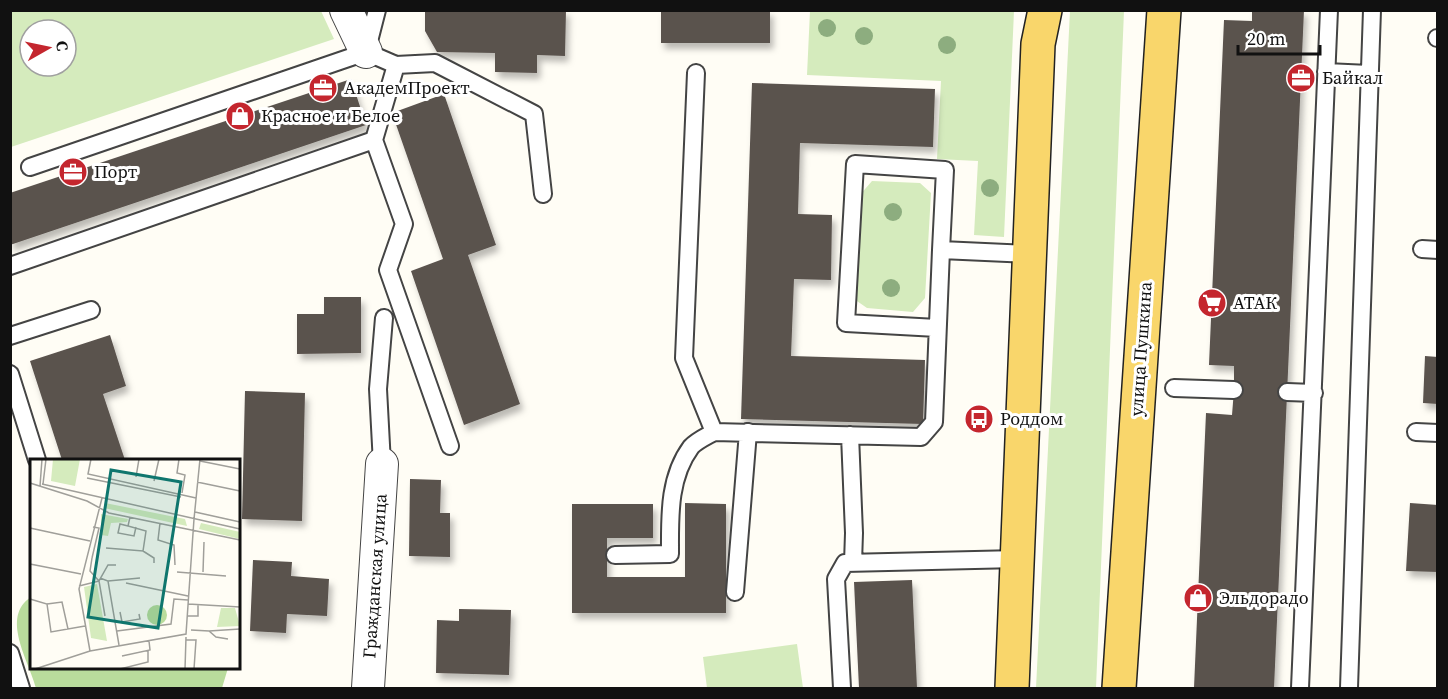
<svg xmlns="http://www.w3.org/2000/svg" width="1448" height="699" font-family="'Source Serif 4',serif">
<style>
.green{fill:#d5ebbd;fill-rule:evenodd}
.forest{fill:#b9dc9c}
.building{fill:#5a524d;filter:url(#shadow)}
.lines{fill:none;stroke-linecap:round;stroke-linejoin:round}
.service-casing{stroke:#444;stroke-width:20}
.minor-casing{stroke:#444;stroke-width:34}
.primary-casing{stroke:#222;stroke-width:36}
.service{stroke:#fff;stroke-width:16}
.minor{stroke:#fff;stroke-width:32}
.primary{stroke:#f9d66b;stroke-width:33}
.tree{fill:#8dad7f}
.labels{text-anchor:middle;stroke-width:6;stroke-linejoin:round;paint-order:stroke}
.poi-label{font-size:18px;fill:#111;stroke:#fff;text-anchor:start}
.street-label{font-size:18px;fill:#111;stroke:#fff}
.inset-road{fill:none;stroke:#a09f9a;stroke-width:1.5}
.view{fill:#0f766e;fill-opacity:0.15;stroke:#0f766e;stroke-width:3}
.inset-edge{fill:none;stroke:#111;stroke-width:3}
</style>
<defs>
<filter id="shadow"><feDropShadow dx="3.5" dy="6" stdDeviation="3" flood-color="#0004"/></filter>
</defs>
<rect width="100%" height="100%" fill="#fffdf5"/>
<path class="green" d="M10 11H321L334 39 11 147ZM30 30H66V66H30Z
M810 11H1014L1004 237 974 235 978 161 937 159 941 81 807 75Z
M1070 11H1124L1096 688H1036Z
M872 181 920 183 931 193 925 298 913 312 867 308 854 299 859 196Z
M797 644 803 688H707L703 657Z"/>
<path class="forest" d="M31 597 32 668H228L222 688H36C29 661 0 617 31 597Z"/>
<path class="building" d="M425 10H566L565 56 537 55V73L495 72V53L437 52 425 31Z
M661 10H770V43H661Z
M1252 10H1304L1274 688H1194L1206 413 1232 415 1234 390V366L1209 365 1224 20 1252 21Z
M351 79 366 125 10 245V193Z
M752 83 935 89 933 147 800 143 798 214 832 215 831 280 794 279 791 356 925 360 923 424 741 419Z
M444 94 496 245 468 255 520 404 464 425 411 271 443 259 392 113Z
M324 297H361V353L297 354V314H324Z
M110 335 126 386 103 394 125 460H62L30 361Z
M1425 356 1438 357V404L1423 403Z
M245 391 305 393 302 521 242 519Z
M410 479 441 480 440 513H450V557L409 556Z
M685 503 726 504V613H572V504H653V538H607V577H685Z
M1410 503 1438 505V572L1406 571Z
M253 560 292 562 291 576 329 579 327 616 287 614 286 633 250 631Z
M912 580 917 688H859L854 582Z
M459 609 511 610 509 675 436 673 437 620 459 621Z"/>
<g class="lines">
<g class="service-casing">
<path id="service" d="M1437 38H1438
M367 49 377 10
M1326 72 1369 74
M696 73 684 358 714 432 921 437 934 422 941 250 1030 254
M374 140 404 224 388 270 450 446
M30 167 366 52 396 65 435 63 534 114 543 194
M1422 249 1438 250
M10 266 374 140 396 65
M937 328 846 323 855 164 945 170 941 250
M10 336 91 310
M10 374 37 460
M1174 388 1234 390
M1287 392 1314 393
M1416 432 1438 433
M850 435 854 533 853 563
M382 464 378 389 384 318
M615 555 670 554C670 518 668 478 691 447 696 441 707 436 714 432
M735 592 748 432
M10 653 21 688
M842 688 836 579 845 563 1018 559
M1300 688 1329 10
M1349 688 1372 10"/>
</g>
<g class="minor-casing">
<path id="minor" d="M346 10 366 52
M368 688 382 464"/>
</g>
<g class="primary-casing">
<path id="primary" d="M1012 688 1038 44 1045 10
M1119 688 1164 10"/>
</g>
<use href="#service" class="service"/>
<use href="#minor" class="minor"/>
<use href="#primary" class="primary"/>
</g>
<g class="tree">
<circle cx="827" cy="28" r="9"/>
<circle cx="864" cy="36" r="9"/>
<circle cx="947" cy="45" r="9"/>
<circle cx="990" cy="188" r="9"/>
<circle cx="893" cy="212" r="9"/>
<circle cx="891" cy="288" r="9"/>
</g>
<defs>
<g id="office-disc" transform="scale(1.5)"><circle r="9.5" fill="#c4262e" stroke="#fff"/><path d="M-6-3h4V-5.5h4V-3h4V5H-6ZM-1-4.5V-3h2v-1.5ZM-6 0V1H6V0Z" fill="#fff"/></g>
<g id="shop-disc" transform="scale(1.5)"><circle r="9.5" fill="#c4262e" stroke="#fff"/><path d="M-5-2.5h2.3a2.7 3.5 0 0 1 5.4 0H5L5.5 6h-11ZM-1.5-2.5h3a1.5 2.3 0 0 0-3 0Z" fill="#fff"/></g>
<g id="supermarket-disc" transform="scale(1.5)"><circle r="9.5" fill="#c4262e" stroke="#fff"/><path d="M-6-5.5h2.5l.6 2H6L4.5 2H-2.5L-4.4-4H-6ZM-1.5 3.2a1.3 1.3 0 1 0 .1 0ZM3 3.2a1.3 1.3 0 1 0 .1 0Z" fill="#fff"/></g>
<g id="bus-disc" transform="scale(1.5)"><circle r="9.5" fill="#c4262e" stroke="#fff"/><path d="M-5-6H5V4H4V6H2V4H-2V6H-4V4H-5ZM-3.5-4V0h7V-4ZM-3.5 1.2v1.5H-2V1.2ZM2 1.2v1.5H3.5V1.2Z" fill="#fff"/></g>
</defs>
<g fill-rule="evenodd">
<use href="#office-disc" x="1301" y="78"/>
<use href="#office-disc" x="323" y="88"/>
<use href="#shop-disc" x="240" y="116"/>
<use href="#office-disc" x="73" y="172"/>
<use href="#supermarket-disc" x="1212" y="303"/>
<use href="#bus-disc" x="979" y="419"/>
<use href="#shop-disc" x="1198" y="598"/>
</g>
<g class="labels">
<g class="poi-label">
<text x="1322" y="84">Байкал</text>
<text x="344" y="94">АкадемПроект</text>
<text x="261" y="122">Красное и Белое</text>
<text x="94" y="178">Порт</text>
<text x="1233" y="309">АТАК</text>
<text x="1000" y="425">Роддом</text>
<text x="1219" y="604">Эльдорадо</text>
</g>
<g class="street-label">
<text transform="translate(1141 349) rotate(-86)" y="6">улица Пушкина</text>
<text transform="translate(375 576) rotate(-86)" y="6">Гражданская улица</text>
</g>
</g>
<g transform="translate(30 459)">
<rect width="210" height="210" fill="#fffdf5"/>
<path d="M23 0H50L45 27 21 22ZM75 44 155 60 157 67 74 49ZM71 55 98 60 97 63 81 64 78 77 71 76ZM171 64 210 73V80L169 70ZM67 125 77 182 61 179 54 128ZM191 149H205L210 167 187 168Z" fill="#d5ebbd"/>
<path d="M117 156a10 10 0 1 1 20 0a10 10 0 1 1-20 0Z" fill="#b9dc9c"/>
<path class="inset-road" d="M61 0 58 15 166 39M149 0 147 14 155 16 152 34M170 2 210 10M106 18 109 0M57 19 151 38M124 22 129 0M167 23 210 32M0 24 57 42 79 54 210 81M12 25 210 70M13 25 16 0M10 27 12 0M165 53 210 63M164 60 170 0M130 64 128 81 144 86 145 106M98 67 90 65 88 74 104 77 106 68M0 69 60 82M76 89 113 92 116 72 98 67 100 58M113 92 124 99V104M62 99 69 69 63 68M62 99 60 112 69 122M0 105 51 115M147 113 196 117M173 113 174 83M70 119 78 122 89 186M78 122 110 119M96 124 158 137M49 127 69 122M0 140 17 145 21 173 55 167M17 145 32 143 38 170M158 145 210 148M90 153 92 163 110 160 109 155M75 157 69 122 78 106H86M157 157H168V146M161 171 179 172 186 178 198 180M87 172 141 165 144 140 158 141M179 172 210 170M156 181H166L164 210M60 192 49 130 72 39M92 197 120 191 119 182M5 210 60 192 156 175 164 60M90 210 118 203V192M155 210 156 178"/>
<path class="view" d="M81 11 151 23 128 169 58 158Z"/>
<rect width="210" height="210" class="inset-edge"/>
</g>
<rect width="1448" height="699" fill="none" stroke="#111111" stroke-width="24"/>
<g transform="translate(48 48) rotate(81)"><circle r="28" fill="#ffffff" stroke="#a0a0a0" stroke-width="1.5"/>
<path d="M0-4.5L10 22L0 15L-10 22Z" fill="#c4262e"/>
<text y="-9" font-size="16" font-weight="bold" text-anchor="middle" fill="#111111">С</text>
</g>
<path d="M1238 45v9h82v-9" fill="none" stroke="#111111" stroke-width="3"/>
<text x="1247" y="45" font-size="18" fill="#111111" stroke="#ffffff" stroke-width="4.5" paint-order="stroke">20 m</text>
</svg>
